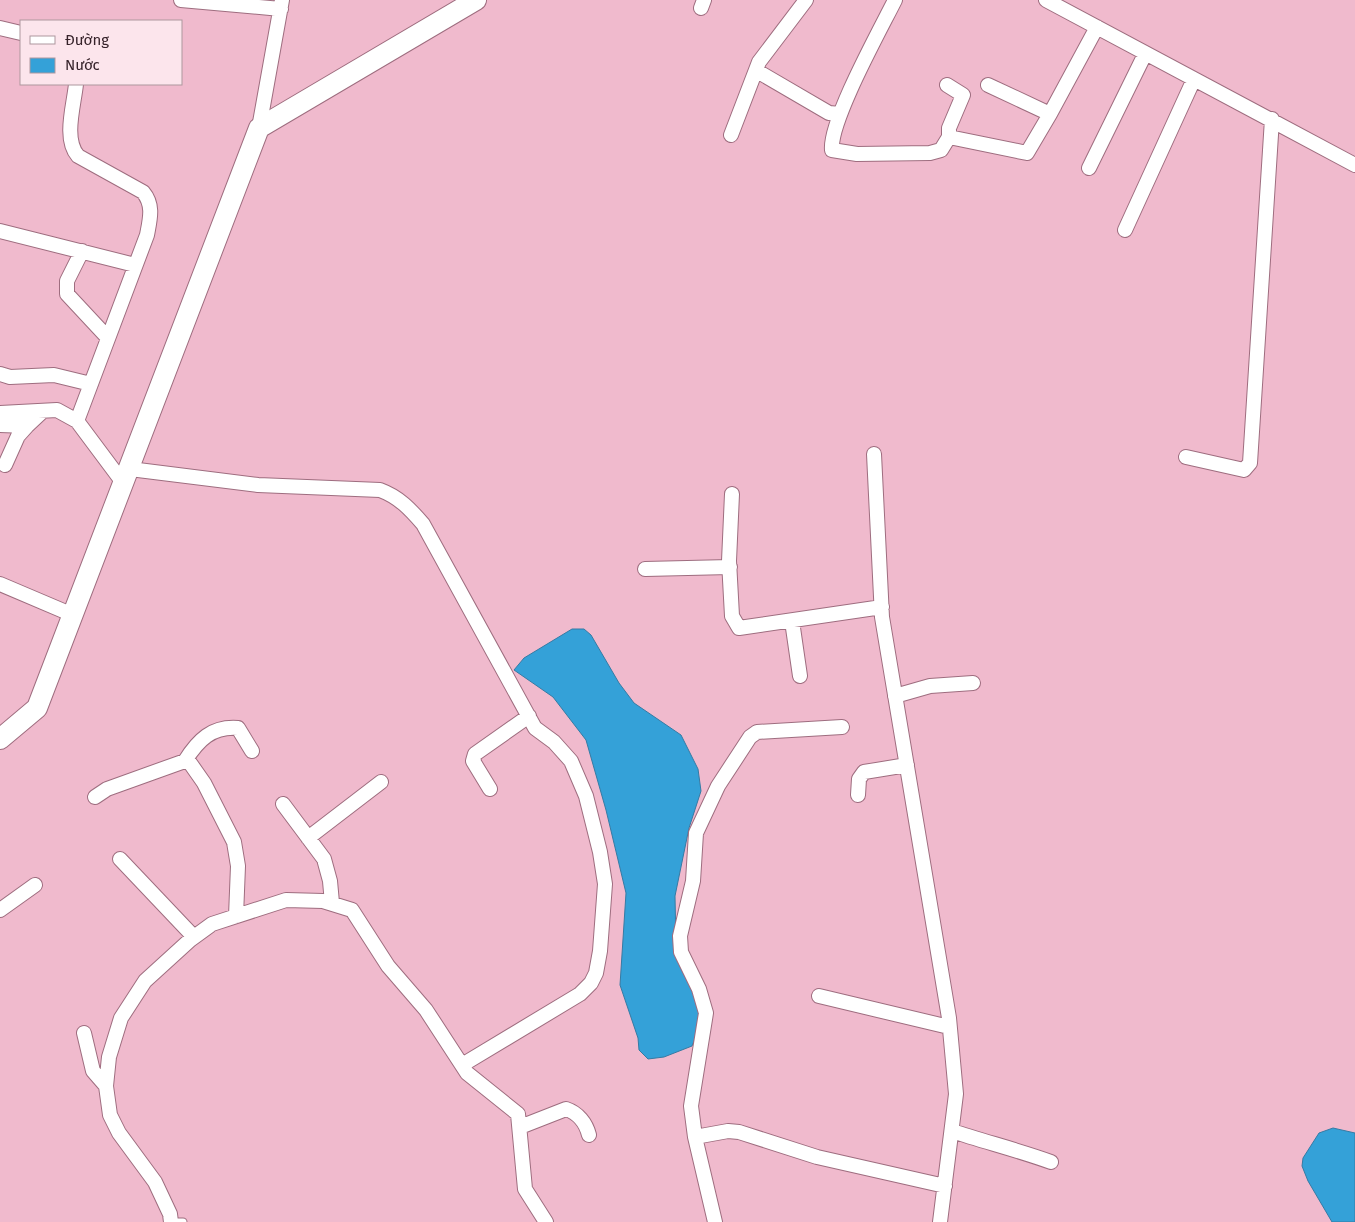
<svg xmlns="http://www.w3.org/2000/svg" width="1355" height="1222" font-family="'Fira Sans',sans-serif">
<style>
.water{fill:#34a1d8;stroke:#357ba4}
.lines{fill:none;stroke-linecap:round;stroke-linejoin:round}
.lane-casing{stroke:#9e6d7f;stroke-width:9}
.street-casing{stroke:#9e6d7f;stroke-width:16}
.secondary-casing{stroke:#9e6d7f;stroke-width:22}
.lane{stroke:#fff;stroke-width:7}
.street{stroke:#fff;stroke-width:14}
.secondary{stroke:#fff;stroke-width:20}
</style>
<rect width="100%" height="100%" fill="#f0bacd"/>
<path class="water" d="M572 629H584L591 635 619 683 634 703 681 735 698 769 701 791 689 828 675 896 676 948 690 979 699 1013 698 1031 692 1046 664 1057 648 1059 639 1050 638 1038 620 985 626 893 606 810 586 740 553 697 514 670 524 658Z
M1333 1128 1355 1133V1222H1332L1308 1181 1302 1166 1303 1158 1319 1133Z"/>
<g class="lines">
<g class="lane-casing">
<path id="lane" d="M175 1222H183"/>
</g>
<g class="street-casing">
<path id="street" d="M181 0 281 9
M895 0C880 30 829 122 832 150L857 154 930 153 941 150 949 137
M1046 0 1355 165
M701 8 704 0
M0 28 21 33
M757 71 829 113 840 114
M76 84C74 105 63 139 78 156L143 192C154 205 150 219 147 235L77 421
M947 85 963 95 949 128V137L1027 153 1050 114
M988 85 1050 114 1097 27
M259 128 282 0
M731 135 759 62 806 0
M1089 168 1145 54
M1125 230 1194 79
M0 231 135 265
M82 251 67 281V294L108 338
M0 374 10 377 54 375 91 384
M0 413 57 410 77 421 124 484
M0 425 27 426 43 411
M874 454 882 617 949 1018 956 1094 940 1222
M1186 457 1244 470 1250 463 1272 119
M5 465 18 436 27 426
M130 469 258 485 380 490C399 497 410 509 423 524L535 728 554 742 571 761 586 796 600 852 605 884 600 951 596 973 591 983 580 994 462 1065
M732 494 729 561 732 616 739 628 882 607
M645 569 730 567
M0 584 73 615
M792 621 800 676
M895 696 930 686 973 683
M185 761C198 740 212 726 238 728L252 751
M490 789 473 761 475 754 529 716
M858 795 859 779 864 772 907 765
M95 797 107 789 185 761 190 763 204 783 234 842 238 866 236 916
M283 804 324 859 330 881 332 903
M308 838 381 782
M120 859 194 937
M0 910 35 885
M819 996 949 1027
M84 1033 93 1071 106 1086
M520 1127 566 1109C578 1113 586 1123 589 1135
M952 1131C985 1142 1018 1150 1051 1162
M695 1137 728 1131 739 1132 817 1157 945 1186
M171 1222 170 1214 155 1182 119 1133 110 1115 106 1086 109 1057 121 1018 145 981 190 940 212 924 286 900 323 901 352 910 388 966 426 1010 467 1073 518 1114 525 1189 546 1222
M715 1222 695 1137 691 1106 706 1013 699 989 681 952 680 936 693 881 696 833 718 786 750 737 757 732 842 727"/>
</g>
<g class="secondary-casing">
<path id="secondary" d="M0 739 37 708 259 128 476 0"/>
</g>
<use href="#lane" class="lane"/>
<use href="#street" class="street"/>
<use href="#secondary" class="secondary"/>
</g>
<rect x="20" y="20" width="162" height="65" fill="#fce5ec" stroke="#ad979e"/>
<rect x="30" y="36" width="25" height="8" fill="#ffffff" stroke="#ad979e"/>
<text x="65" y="45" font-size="15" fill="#36222a">Đường</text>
<rect x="30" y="58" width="25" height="15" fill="#34a1d8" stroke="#ad979e"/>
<text x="65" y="70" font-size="15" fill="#36222a">Nước</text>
</svg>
